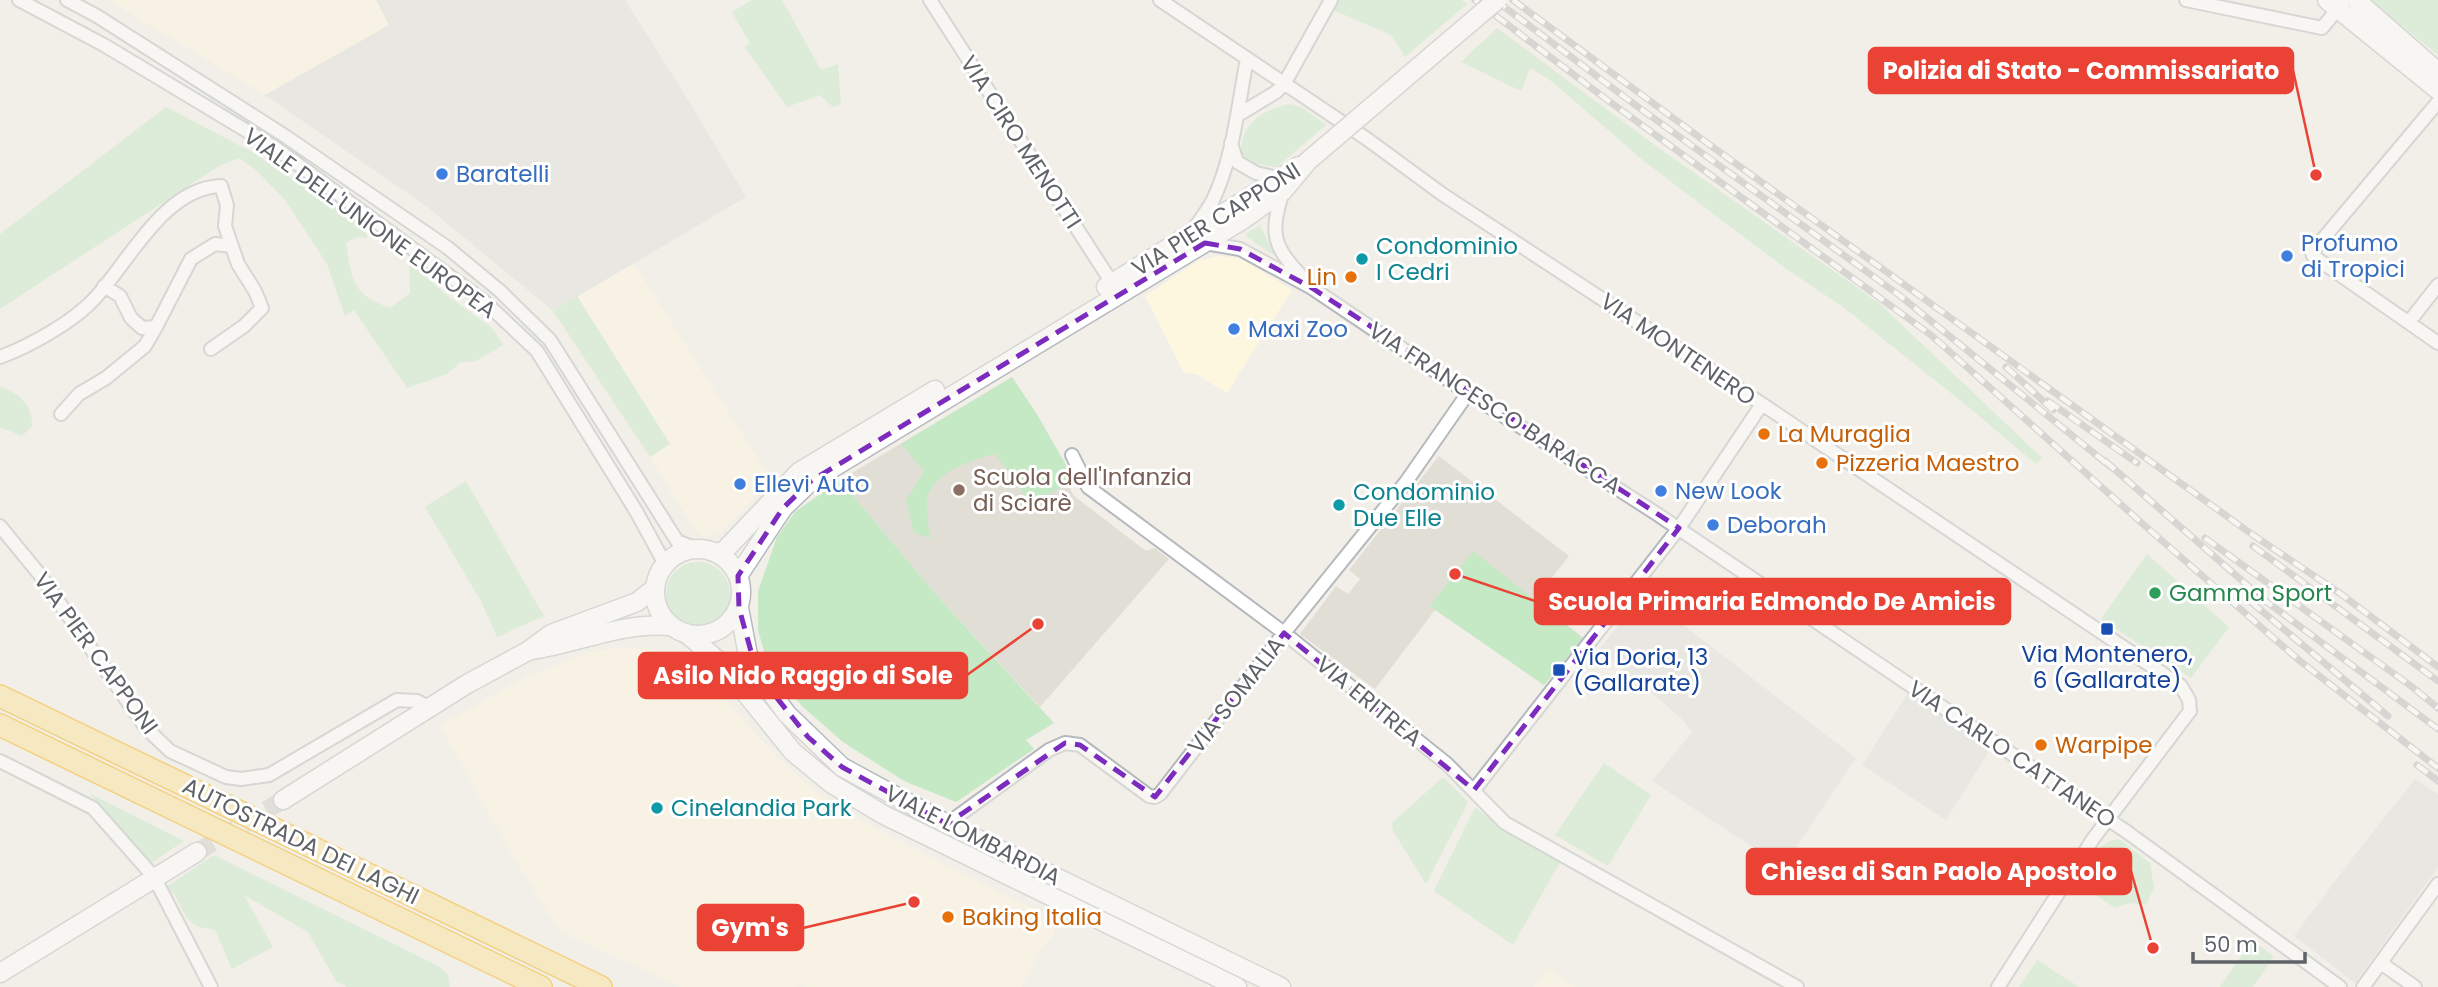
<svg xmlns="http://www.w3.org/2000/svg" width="2438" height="987" font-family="Poppins,sans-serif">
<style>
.commercial{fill:#fef7e0}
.industrial{fill:#e0deda}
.education{fill:#e1ded6}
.green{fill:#c5e8c5}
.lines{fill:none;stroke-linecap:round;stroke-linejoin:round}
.secondary-tunnel{stroke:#ccccc8;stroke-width:18;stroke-dasharray:18 9;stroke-linecap:butt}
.street-casing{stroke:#b5b8bc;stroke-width:16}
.secondary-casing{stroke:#b6babf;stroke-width:21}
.highway-casing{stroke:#f9ab00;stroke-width:24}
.street{stroke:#fff;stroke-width:12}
.secondary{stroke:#fff;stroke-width:18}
.highway{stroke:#fde293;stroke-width:21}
.rail-casing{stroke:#b6b7b8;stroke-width:7}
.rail{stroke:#fff;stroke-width:4.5;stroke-dasharray:13;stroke-linecap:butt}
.secondary-bridge-casing{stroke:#b6babf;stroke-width:21;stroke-linecap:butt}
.secondary-bridge{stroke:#fff;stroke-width:18}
.marked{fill:none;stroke:#7b2cbf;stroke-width:5;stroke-dasharray:14 9;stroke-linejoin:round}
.shop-dot{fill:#3f7fe0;stroke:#fff;stroke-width:2.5}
.culture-dot{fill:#0f9aa8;stroke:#fff;stroke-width:2.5}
.food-dot{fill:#e8710a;stroke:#fff;stroke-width:2.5}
.education-dot{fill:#8d6e63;stroke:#fff;stroke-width:2.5}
.leisure-dot{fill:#2e9e5b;stroke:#fff;stroke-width:2.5}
.transit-dot{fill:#1a4fb4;stroke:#fff;stroke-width:2.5}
.labels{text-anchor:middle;stroke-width:6;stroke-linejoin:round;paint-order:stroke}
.street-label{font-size:23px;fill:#5f6368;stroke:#fff}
.shop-label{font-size:23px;fill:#366cbe;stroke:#fff;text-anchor:start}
.culture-label{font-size:23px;fill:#0d838f;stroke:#fff;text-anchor:start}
.food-label{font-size:23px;fill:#c56008;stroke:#fff;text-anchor:start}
.education-label{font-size:23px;fill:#785e54;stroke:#fff;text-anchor:start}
.leisure-label{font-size:23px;fill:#27864d;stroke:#fff;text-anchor:start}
.transit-label{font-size:23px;fill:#164399;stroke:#fff}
.leader{fill:none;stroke:#ea4335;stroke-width:2.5}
.callout-dot{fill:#ea4335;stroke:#fff;stroke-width:2.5}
.callout{fill:#ea4335;stroke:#ea4335;stroke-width:2.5}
.callout-label{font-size:24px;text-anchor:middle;font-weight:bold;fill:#fff}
</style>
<rect width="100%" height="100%" fill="#f1efe8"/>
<path class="commercial" d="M108 0H376L389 25 265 95Z
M1219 256 1240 258 1292 290 1227 393 1196 374 1184 373 1145 296 1198 261Z
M633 262 771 479 720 534 701 536 693 527 650 457 669 443 577 296Z
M629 647 653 650 709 678 733 709 779 759 815 791 867 824 1046 915 1056 934 1040 950 1022 987H806L802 985 797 987H681L560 932 513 856 440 726 525 677 592 651Z
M1548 968 1576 987H1533Z"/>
<path class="industrial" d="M376 0H625L682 90 746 197 553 311 426 206 265 95 389 25Z
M1644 595 1856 758 1783 867 1652 781 1692 732 1681 718 1599 649Z
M1908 693 1990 750 1946 820 1862 765Z
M2415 779 2438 794V867L2355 983 2294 936 2347 865Z"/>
<path class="education" d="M1012 377 1036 413 1074 479 1067 483 1074 496 1146 551 1155 548 1169 559 1040 707 938 597 840 480Z
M1439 456 1569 556 1535 599 1583 638 1544 685 1435 610 1375 689 1300 634 1336 586 1348 594 1360 579 1349 570Z"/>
<path class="green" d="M752 0H782L821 70 838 64 841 105 833 107 820 95 787 107 745 47 750 43 732 12Z
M1336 0H1462L1467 4 1405 57 1391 35 1331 9Z
M2370 0H2438V55Z
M1497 28 1656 146 1879 303 2042 458 2036 464 1966 405 1843 307 1785 268 1645 162 1550 80 1530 68 1521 91 1461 62Z
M1291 104 1301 107 1326 125 1277 167 1251 163 1242 156C1238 126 1263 108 1291 104Z
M166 107 252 152 363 226 368 238 357 237 346 243C352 281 351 293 390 308L410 293 409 260 445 294 492 328 503 345 476 361 461 362 447 374 407 388 354 310 345 316 327 264 285 200 257 171 239 158 219 166 0 309V234Z
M1260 226 1275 256 1247 237 1246 233Z
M577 296 670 444 650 457 553 311Z
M1012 377 1036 413 1074 479 1030 506 1017 482 995 454C973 459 929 474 927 501 926 513 929 527 930 539L914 532 906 501 924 471 901 444Z
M0 386C20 395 32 403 32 426L22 436 0 427Z
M840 480 938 597 1054 723 1026 740 1034 749 956 802 904 781 843 742 803 707 769 669 758 630V591L777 537 795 512Z
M466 481 544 616 497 637 481 601 425 507Z
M1473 551 1583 638 1544 685 1430 606Z
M2147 554 2229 627 2191 678 2101 619Z
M666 594a32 32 0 1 1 64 0a32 32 0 1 1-64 0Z
M1604 763 1651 795 1608 866 1555 835Z
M1443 777 1468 802 1426 884 1393 831 1392 823Z
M89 793 184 841 151 863Z
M1475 807 1508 833 1560 862 1513 945 1434 891Z
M2119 839 2150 863 2154 888 2146 905 2129 903 2115 908 2094 894 2073 889C2085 871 2095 841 2119 839Z
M214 855 440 967 448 975 450 987H347L336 981 308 932 244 895 273 947 232 969 215 930C209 928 198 928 193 924 180 913 180 896 166 887Z
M2252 941 2274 956 2253 987H2220Z
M2037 960 2079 987H2019Z"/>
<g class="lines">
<path class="secondary-tunnel" d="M197 852 283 800"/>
<g class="street-casing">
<path id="street" d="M19 0 104 45 277 149 485 302 537 351 636 511 665 564
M67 0 97 16 285 136 448 248 500 291 550 340 677 541 697 549
M930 0 1112 283
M1160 0 1367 139 1442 194 1762 404 2181 686 2189 700 2190 711 2093 839 1998 987
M2186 0 2322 28 2345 0
M2438 102 2312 252 2313 256 2438 343
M1238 115 1276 92 1284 84 1331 0
M1231 143 1237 162 1256 173 1277 178
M1283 191C1269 236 1273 246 1305 280
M1194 229C1200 220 1207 211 1212 202 1233 160 1238 105 1247 59
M1205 243 1240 249 1312 288 1468 393 1657 514 2127 832 2340 987
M104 286 120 296 131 318 142 328 156 327 191 259 215 244 231 246
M2409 322 2438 285
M0 357C30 346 75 321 96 297 130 260 164 188 221 186L227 205 225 226 238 264 255 291 262 308 244 326 211 349
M61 414 79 394 106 378 145 346 156 327
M1072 455 1088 487 1284 633 1447 764 1505 823 1797 987
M0 526 40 575 146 728 170 751 226 777 241 779 269 775 397 700 417 701 430 708
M0 761 93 808 154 877 211 987
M1474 790 1679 528 1762 404
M947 824 1049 750 1065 743 1080 745 1149 796 1155 797 1160 794 1284 633 1406 482 1468 393
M2381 963 2415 987
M2363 987 2438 884"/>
</g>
<g class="secondary-casing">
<path id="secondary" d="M2327 0 2438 90
M2356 0 2438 72
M1106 287 1299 166
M655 592a43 43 0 1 1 86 0a43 43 0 1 1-86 0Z
M716 553 724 551 799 472 935 390
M738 576 783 508 811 481 1244 219 1283 191 1308 161
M739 608 748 655 757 673 787 714 842 767 947 824 1281 987
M688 635 721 663 793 752 832 784 884 815 1237 987
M532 650C578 643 622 622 670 626
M283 800 467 684 528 651 551 634 637 602 655 588
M0 973 197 852"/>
</g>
<g class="highway-casing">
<path id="highway" d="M0 696 601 987
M0 725 541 987"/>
</g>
<use href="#street" class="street"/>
<use href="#secondary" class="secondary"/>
<use href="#highway" class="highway"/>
<g class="rail-casing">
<path id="rail" d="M1475 0 1606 99 1931 335 2144 525 2300 661 2438 768
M1495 0 1634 104 1899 295 2111 467
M1513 0 1714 148 2253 535 2341 594 2438 667
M2006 367 2053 410
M2048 401 2137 463
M2105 461 2263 599 2438 729
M2205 538 2411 686 2438 708
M2253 546 2438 681
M2251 602 2388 716
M2417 765 2438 781"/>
</g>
<use href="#rail" class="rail"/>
<g class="secondary-bridge-casing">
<path id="secondary-bridge" d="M1308 161 1497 0"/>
</g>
<use href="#secondary-bridge" class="secondary-bridge"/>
</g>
<path d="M0 0H2438V987H0ZM1205 243 1240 249 1312 288 1679 528 1474 790 1284 633 1155 797 1080 745 1065 743 947 824 842 767 808 737 757 673 739 608 738 576 783 508 811 481Z" fill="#f1efe8" fill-opacity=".55" fill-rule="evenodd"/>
<path class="marked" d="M1205 243 1240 249 1312 288 1679 528 1474 790 1284 633 1155 797 1080 745 1065 743 947 824 842 767 808 737 757 673 739 608 738 576 783 508 811 481Z"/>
<g class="shop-dot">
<circle cx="442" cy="174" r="7"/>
<circle cx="2287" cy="256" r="7"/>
<circle cx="1234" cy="329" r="7"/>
<circle cx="740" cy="484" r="7"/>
<circle cx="1661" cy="491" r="7"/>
<circle cx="1713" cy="525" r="7"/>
</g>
<g class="culture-dot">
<circle cx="1362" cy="259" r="7"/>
<circle cx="1339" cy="505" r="7"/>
<circle cx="657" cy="808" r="7"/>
</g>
<g class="food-dot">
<circle cx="1351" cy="277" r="7"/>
<circle cx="1764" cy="434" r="7"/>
<circle cx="1822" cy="463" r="7"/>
<circle cx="2041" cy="745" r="7"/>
<circle cx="948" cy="917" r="7"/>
</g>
<circle class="education-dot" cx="959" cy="490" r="7"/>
<circle class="leisure-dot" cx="2155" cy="593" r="7"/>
<g class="transit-dot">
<rect x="2100" y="622" width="14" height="14" rx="3.5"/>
<rect x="1552" y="663" width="14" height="14" rx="3.5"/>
</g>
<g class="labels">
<g class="street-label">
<text transform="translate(1021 142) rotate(57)" y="8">VIA CIRO MENOTTI</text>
<text transform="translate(1216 219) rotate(-32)" y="8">VIA PIER CAPPONI</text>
<text transform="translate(370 223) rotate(36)" y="8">VIALE DELL'UNIONE EUROPEA</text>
<text transform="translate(1678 349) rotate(34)" y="8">VIA MONTENERO</text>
<text transform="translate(1495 408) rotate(33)" y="8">VIA FRANCESCO BARACCA</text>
<text transform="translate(96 653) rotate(54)" y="8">VIA PIER CAPPONI</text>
<text transform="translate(1236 695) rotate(-52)" y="8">VIA SOMALIA</text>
<text transform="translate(1369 701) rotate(39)" y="8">VIA ERITREA</text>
<text transform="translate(2012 754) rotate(34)" y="8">VIA CARLO CATTANEO</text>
<text transform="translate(973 835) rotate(27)" y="8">VIALE LOMBARDIA</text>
<text transform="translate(301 841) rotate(26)" y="8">AUTOSTRADA DEI LAGHI</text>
</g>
<g class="shop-label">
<text x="456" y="182">Baratelli</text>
<text x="2301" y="251">Profumo<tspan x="2301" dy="26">di Tropici</tspan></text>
<text x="1248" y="337">Maxi Zoo</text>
<text x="754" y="492">Ellevi Auto</text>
<text x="1675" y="499">New Look</text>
<text x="1727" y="533">Deborah</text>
</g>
<g class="culture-label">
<text x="1376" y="254">Condominio<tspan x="1376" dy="26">I Cedri</tspan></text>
<text x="1353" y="500">Condominio<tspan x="1353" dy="26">Due Elle</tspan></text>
<text x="671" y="816">Cinelandia Park</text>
</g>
<g class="food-label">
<text x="1337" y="285" text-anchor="end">Lin</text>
<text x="1778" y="442">La Muraglia</text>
<text x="1836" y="471">Pizzeria Maestro</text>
<text x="2055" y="753">Warpipe</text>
<text x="962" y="925">Baking Italia</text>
</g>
<g class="education-label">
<text x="973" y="485">Scuola dell'Infanzia<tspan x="973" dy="26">di Sciarè</tspan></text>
</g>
<g class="leisure-label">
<text x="2169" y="601">Gamma Sport</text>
</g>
<g class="transit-label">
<text x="2107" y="662">Via Montenero,<tspan x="2107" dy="26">6 (Gallarate)</tspan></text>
<text x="1573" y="665" text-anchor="start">Via Doria, 13<tspan x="1573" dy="26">(Gallarate)</tspan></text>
</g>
</g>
<path class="leader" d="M2316 175L2293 70M1455 574L1535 601M1038 624L967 675M2153 948L2131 871M914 902L803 928"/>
<g class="callout-dot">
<circle cx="2316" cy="175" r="7"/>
<circle cx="1455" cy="574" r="7"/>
<circle cx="1038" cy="624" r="7"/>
<circle cx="2153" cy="948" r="7"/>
<circle cx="914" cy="902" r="7"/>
</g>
<g class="callout">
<rect x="1869" y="48" width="424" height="45" rx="7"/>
<rect x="1535" y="579" width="475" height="45" rx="7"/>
<rect x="639" y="653" width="328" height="45" rx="7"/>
<rect x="1747" y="849" width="384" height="45" rx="7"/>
<rect x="698" y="905" width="105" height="45" rx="7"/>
</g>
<g class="callout-label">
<text x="2081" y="79">Polizia di Stato - Commissariato</text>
<text x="1772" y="610">Scuola Primaria Edmondo De Amicis</text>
<text x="803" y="684">Asilo Nido Raggio di Sole</text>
<text x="1939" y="880">Chiesa di San Paolo Apostolo</text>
<text x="750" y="936">Gym's</text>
</g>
<path d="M2193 952v10h112v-10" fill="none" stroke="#5f6368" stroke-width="3.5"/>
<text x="2204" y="952" font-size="21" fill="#5f6368" stroke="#ffffff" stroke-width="5" paint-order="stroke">50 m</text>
</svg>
